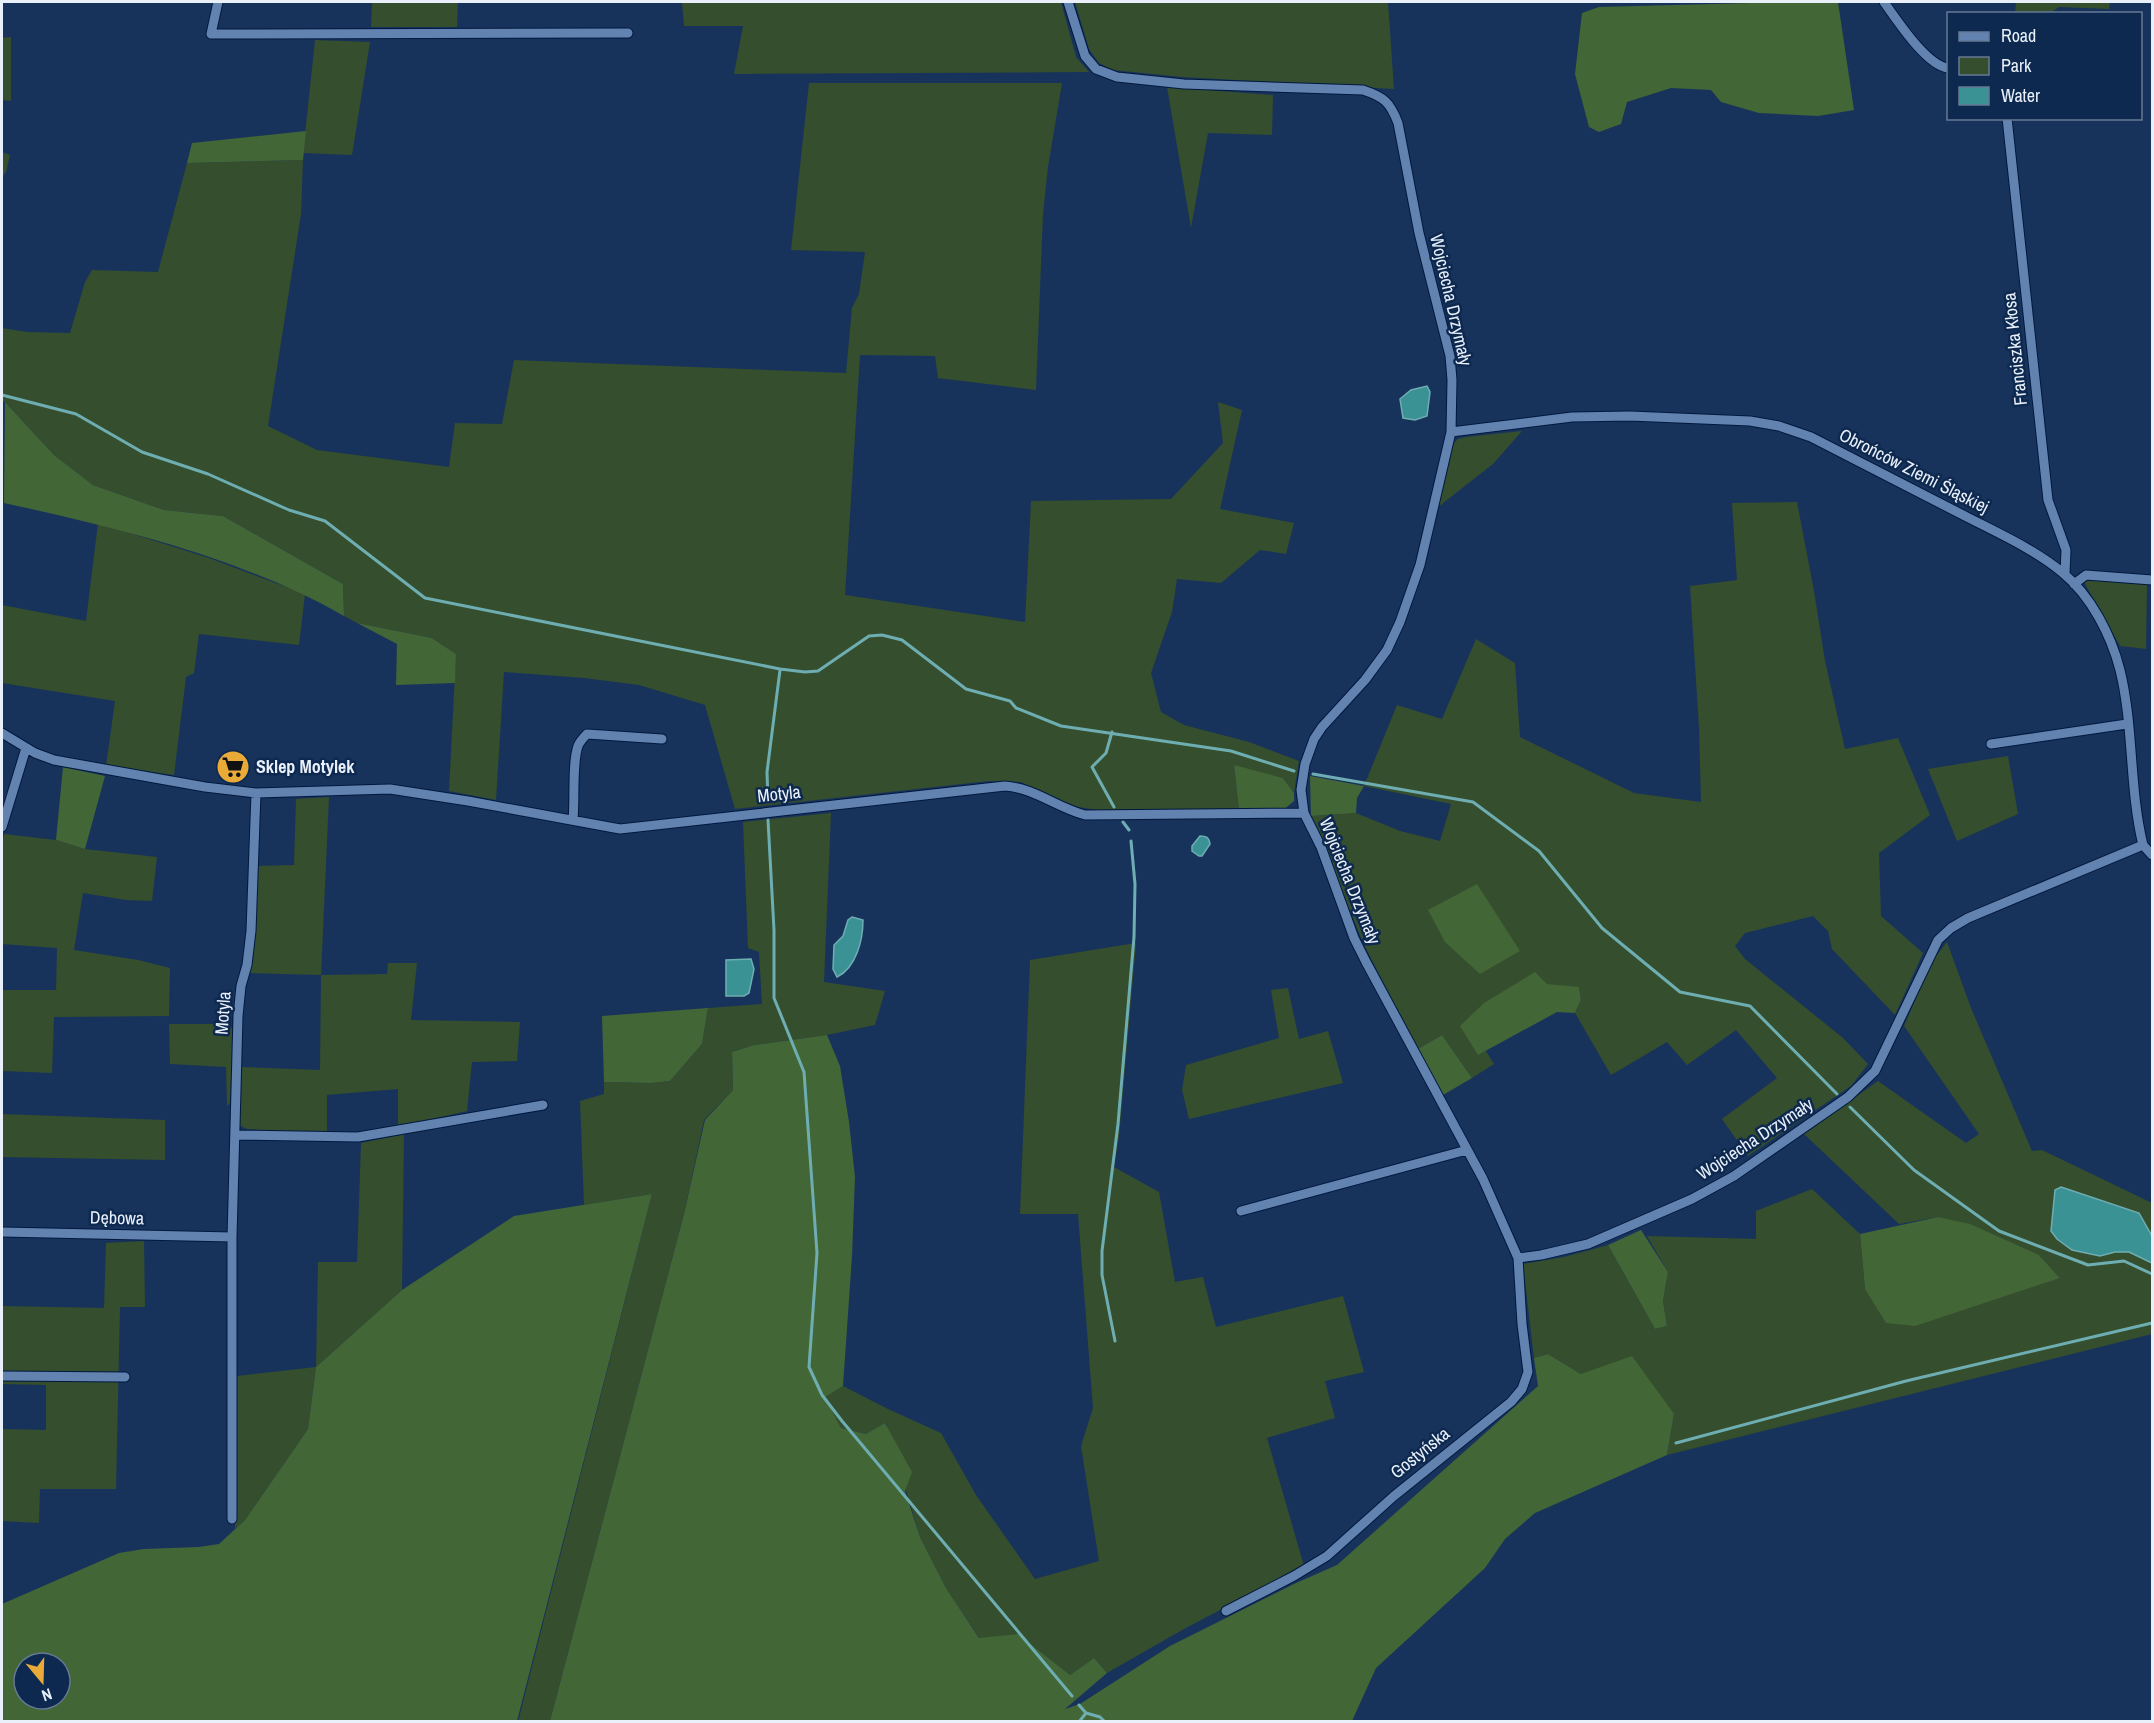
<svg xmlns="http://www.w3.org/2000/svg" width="2154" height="1723" font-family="'Archivo Narrow',sans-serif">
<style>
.green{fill:#354e2d}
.forest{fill:#436637;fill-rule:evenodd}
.water{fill:#3a9294;stroke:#6eaeb3;stroke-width:1.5}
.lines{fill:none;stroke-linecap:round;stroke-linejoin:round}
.stream{stroke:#6eaeb3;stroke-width:3}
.street-casing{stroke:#01193f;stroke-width:11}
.street{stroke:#6282b0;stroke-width:9}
.labels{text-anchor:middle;stroke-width:5;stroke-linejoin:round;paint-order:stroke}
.street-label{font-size:18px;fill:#e9f0fa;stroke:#0d2950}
.poi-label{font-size:18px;font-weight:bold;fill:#e9f0fa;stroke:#0d2950;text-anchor:start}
</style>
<rect width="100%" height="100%" fill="#18335b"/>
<path class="green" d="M372 2H458L457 27H371Z
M682 2H1061L1076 57 1089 72 734 74 743 26H684Z
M1075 2H1388L1394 89 1182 77 1113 70 1099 63 1089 49Z
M2016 2H2110L2109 9 2059 7 2050 13H2015Z
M11 37V101L2 100V38Z
M315 40 370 42 352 155 303 153Z
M809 83H1062L1048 167 1043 214 1036 390 938 378 935 356 860 355 845 595 1025 622 1031 501 1171 499 1223 443 1218 402 1242 410 1220 509 1294 523 1286 554 1260 550 1221 583 1177 579 1172 612 1151 673 1161 712 1184 725 1249 742 1299 761 1294 793 1283 778 1234 766 1239 810H1097L1067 805 1021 782 989 781 735 809 705 705 639 685 584 678 504 672 496 800 449 791 456 654 432 638 357 623 344 616 343 584 223 516 164 510 93 485 54 455 5 402 2 401V328L27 332 70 333 85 282 92 270 158 272 187 163 303 160 301 214 268 426 317 450 449 467 455 423 502 424 514 360 846 373 852 308 859 294 865 252 791 250Z
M1167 87 1273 95 1272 135 1208 133 1191 228Z
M2 152 10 155 6 172 2 177Z
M1522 431 1493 464 1438 507 1452 445 1458 439 1466 437Z
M1797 502 1814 591 1825 661 1845 749 1898 738 1930 815 1879 853 1881 916 1923 953 1895 1015 1832 949 1828 931 1813 916 1745 933 1735 946 1745 959 1843 1038 1868 1064 1851 1086 1748 1156 1722 1119 1777 1078 1736 1030 1687 1065 1667 1042 1611 1075 1575 1013 1581 1000 1579 987 1478 1054 1486 1051 1494 1064 1472 1078 1442 1035 1418 1049 1365 947 1311 816 1356 813 1400 831 1440 841 1451 804 1364 786 1397 705 1442 719 1476 639 1515 663 1520 737 1634 793 1701 802 1699 728 1690 586 1737 580 1732 503Z
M98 523 209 558 305 594 299 645 199 634 194 673 186 677 174 775 106 766 115 701 2 683V605L86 621Z
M2091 579 2147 585 2146 649 2120 646 2084 582Z
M2008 756 2018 814 1957 841 1928 769Z
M329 797 321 975 387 974 388 963H417L411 1020 520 1022 517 1061 472 1062 467 1111 398 1127V1089L327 1095V1134L247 1129 239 1125 241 1067 320 1070 321 975 248 973 257 866 294 865 296 799Z
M831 813 824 982 885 991 875 1025 827 1035 754 1045 732 1052 733 1090 704 1120 684 1214 550 1721 518 1722 652 1194 584 1205 580 1101 604 1094V1082L651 1083 670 1081 702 1044 708 1008 762 1004 759 952 748 948 743 822Z
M4 834 56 840 85 849 157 857 152 901 126 900 83 893 74 950 138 960 170 968 169 1016 54 1017 52 1073 2 1071V990H56L57 948 2 944V843Z
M1947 942 1971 1008 2032 1151 2042 1150 2152 1203V1334L1667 1455 1674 1414 1581 1374 1548 1354 1534 1358 1523 1264 1564 1257 1608 1245 1655 1329 1667 1326 1663 1301 1668 1272 1647 1236 1756 1239V1211L1812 1189 1860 1234 1865 1289 2060 1278 2039 1255 1938 1217 1899 1224 1804 1134 1878 1081 1966 1143 1979 1134 1904 1026 1932 961Z
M1136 943 1119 1136 1114 1167 1159 1192 1175 1282 1203 1277 1216 1327 1343 1296 1364 1372 1325 1381 1335 1418 1267 1438 1304 1566 1184 1629 1107 1673 1094 1658 1070 1675 1018 1634 980 1639 946 1588 920 1537 886 1423 866 1434 841 1428 824 1397 843 1386 886 1408 941 1433 976 1495 1035 1579 1099 1561 1081 1446 1093 1408 1078 1214H1020L1030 960Z
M1288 988 1299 1039 1328 1031 1343 1083 1189 1119 1182 1090 1186 1065 1279 1038 1271 990Z
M169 1024H224L233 1029 230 1103 227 1106 226 1067 170 1064Z
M2 1114 165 1120V1160L2 1157Z
M404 1134 402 1290 316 1367 308 1429 245 1520 235 1529 237 1376 316 1367 318 1262H357L361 1143Z
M144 1241 145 1307H120L116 1489H40L39 1523 2 1521V1429L46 1430V1385L2 1384V1306L104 1308 106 1243Z"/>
<path class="forest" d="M1787 2H1838L1854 110 1818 116 1759 113 1721 102 1711 90 1671 88 1627 102 1621 124 1599 132 1589 127 1575 74 1582 13 1599 7Z
M306 131 303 160 187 163 192 143Z
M5 402 54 455 93 485 164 510 223 516 343 584 344 616C242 558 119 528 4 503Z
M357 623 432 638 456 654 455 683 396 685 397 644Z
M1234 765 1283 778 1294 793V801L1282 811 1239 810Z
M63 767 105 776 85 849 56 840Z
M1310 776 1364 786 1357 798 1356 813 1311 816Z
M1477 884 1520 951 1480 974 1445 942 1428 910Z
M1535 972 1547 984 1579 987 1581 1000 1575 1013 1557 1012 1478 1055 1460 1026 1484 1003Z
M708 1008 702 1044 670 1081 651 1083 604 1082 602 1016Z
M827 1035 840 1066 849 1122 855 1177 852 1256 843 1386 825 1397 841 1428 866 1434 885 1423 912 1472 905 1491 920 1537 946 1588 979 1638 1018 1634 1070 1675 1094 1658 1107 1673 1065 1709 1080 1704 1170 1646 1294 1584 1337 1565 1538 1386 1534 1358 1548 1354 1581 1374 1632 1356 1674 1414 1667 1455 1535 1513 1505 1539 1485 1568 1376 1668 1352 1721H550L684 1214 705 1120 733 1090 732 1052 754 1045Z
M1442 1035 1472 1078 1443 1095 1418 1049Z
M652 1194 517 1721H2V1604L119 1553 144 1549 199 1547 219 1544 245 1520 308 1429 316 1367 402 1290 514 1216ZM24 1663H60V1699H24Z
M1938 1217 1970 1224 2039 1255 2060 1278 1915 1326 1886 1323 1865 1289 1860 1234Z
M1641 1230 1668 1272 1663 1301 1667 1326 1655 1329 1608 1245Z"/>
<path class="water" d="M1427 386 1430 392 1427 416 1415 420 1403 418 1400 399 1411 390Z
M1200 836C1206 836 1209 837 1210 844L1202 856H1199L1192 851V846Z
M852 917 863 920C863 940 856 968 837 977L833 969 834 945 843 936 848 920Z
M751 959 754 969 749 993 744 996H726V960Z
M2061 1187 2139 1213 2152 1236V1263L2129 1252H2115L2100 1256 2072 1250 2057 1239 2051 1231 2055 1190Z"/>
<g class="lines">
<path class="stream" d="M2 395 76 414 142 452 208 474 289 510 325 521 425 598 780 669 805 672 818 671 869 636 882 635 902 640 966 689 1010 701 1016 708 1061 726 1231 751 1294 771
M1112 732 1106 753 1092 767 1114 807
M1313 774 1473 802 1539 851 1602 928 1680 992 1750 1006 1837 1094
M768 802 767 772 780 670
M768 820 774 930V998L804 1072 817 1253 809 1367 822 1395 842 1421 1072 1696
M1123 822 1129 830
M1850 1107 1914 1170 1999 1231 2088 1265 2124 1261 2152 1274
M1115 1341 1102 1275V1251L1118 1124 1134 937 1135 884 1131 841
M1676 1443 1906 1381 2152 1323
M1079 1705 1086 1713 1079 1722
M1086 1713 1100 1717 1105 1722"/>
<g class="street-casing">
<path id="street" d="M218 2 211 34 628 33
M1068 2 1085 56 1096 69 1117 77 1184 84 1363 90C1384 97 1390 102 1398 123L1419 233 1450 356 1452 380 1451 432 1420 565 1400 622 1387 650 1365 680 1322 727 1314 739 1305 764 1301 790 1304 813 1321 847 1354 938 1366 962 1483 1179 1518 1258 1522 1324 1528 1372 1522 1389 1511 1402 1394 1496 1327 1556 1294 1576 1226 1611
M1884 2C1897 20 1926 65 1948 68
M2007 118 2048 500 2066 550 2065 574
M1451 432 1572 417 1630 416 1750 421 1779 426 1811 437C1863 464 1914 490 1965 516 1998 533 2034 549 2063 573 2091 596 2111 635 2120 670 2134 727 2129 788 2143 845
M2074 584 2086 575 2152 580
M2 733 35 753 54 760 205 787 256 793 390 789 468 801 620 829 1005 786C1035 788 1057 808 1085 815L1304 813
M1991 744 2127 724
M573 820C575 800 572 763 578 746 580 741 583 738 587 734L662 739
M2 827 26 748
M2143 845 2152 855
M235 1135 358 1137 543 1105
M1241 1211 1467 1150
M2 1232 232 1237
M1518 1258 1541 1255 1588 1244 1692 1199 1734 1176 1848 1097 1875 1071 1938 940 1951 928 1968 918 2143 845
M2 1376 125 1377
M232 1519V1237L238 1016 241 986 247 965 251 931 256 793"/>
</g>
<use href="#street" class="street"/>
</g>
<defs>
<g id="supermarket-disc" transform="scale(1.725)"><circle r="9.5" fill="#e9aa38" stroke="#0d2950"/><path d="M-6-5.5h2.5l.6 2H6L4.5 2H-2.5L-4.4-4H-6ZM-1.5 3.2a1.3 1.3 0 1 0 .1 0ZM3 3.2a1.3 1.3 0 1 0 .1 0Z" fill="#111"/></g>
</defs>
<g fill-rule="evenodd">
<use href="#supermarket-disc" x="233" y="767"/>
</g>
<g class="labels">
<g class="street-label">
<text transform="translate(1451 300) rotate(77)" y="6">Wojciecha Drzymały</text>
<text transform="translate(2015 349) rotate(-96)" y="6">Franciszka Kłosa</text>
<text transform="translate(1914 471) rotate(27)" y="6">Obrońców Ziemi Śląskiej</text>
<text transform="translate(779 794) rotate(-6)" y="6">Motyla</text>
<text transform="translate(1350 881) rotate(68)" y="6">Wojciecha Drzymały</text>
<text transform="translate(223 1013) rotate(-86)" y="6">Motyla</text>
<text transform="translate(1755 1139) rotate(-33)" y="6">Wojciecha Drzymały</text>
<text transform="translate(117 1218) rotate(1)" y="6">Dębowa</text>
<text transform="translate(1420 1453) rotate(-39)" y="6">Gostyńska</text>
</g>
<g class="poi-label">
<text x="256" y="773">Sklep Motylek</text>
</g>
</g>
<rect width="2154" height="1723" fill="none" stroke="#e9f0fa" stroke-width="6"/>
<rect x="1947" y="12" width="195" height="108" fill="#0d2950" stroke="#657994" stroke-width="1.5"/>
<rect x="1959" y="32" width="30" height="9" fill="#6282b0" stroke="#657994" stroke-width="1.5"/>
<text x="2001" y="42" font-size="18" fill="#e9f0fa">Road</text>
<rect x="1959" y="57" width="30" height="18" fill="#354e2d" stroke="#657994" stroke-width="1.5"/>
<text x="2001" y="72" font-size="18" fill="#e9f0fa">Park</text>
<rect x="1959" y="87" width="30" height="18" fill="#3a9294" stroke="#657994" stroke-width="1.5"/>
<text x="2001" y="102" font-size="18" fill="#e9f0fa">Water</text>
<g transform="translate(42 1681) rotate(161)"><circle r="28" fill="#0d2950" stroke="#657994" stroke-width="1.5"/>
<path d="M0-4.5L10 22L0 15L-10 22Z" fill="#e9aa38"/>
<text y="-9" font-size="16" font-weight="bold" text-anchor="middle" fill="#e9f0fa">N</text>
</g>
</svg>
